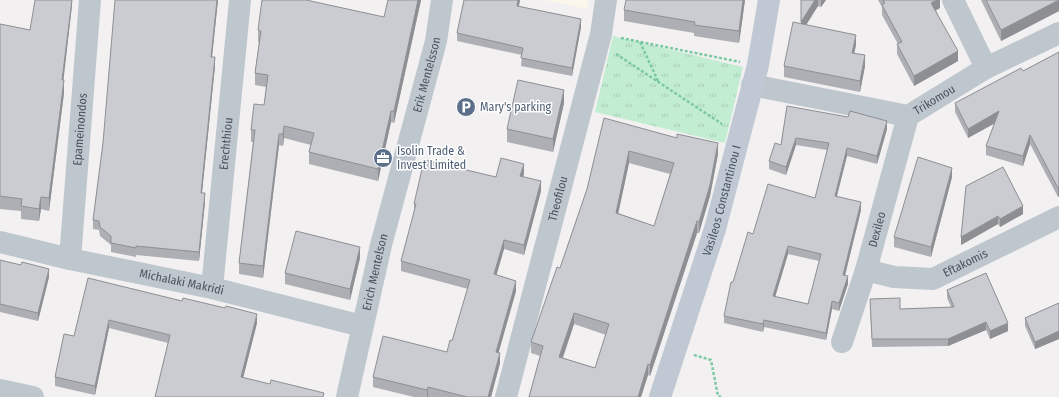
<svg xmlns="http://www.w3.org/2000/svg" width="1059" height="397" font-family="'Fira Sans Condensed',sans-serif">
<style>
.commercial{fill:#fbf7eb}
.park{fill:url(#park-tufts)}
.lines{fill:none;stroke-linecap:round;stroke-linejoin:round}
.path{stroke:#7bc9a3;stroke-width:2.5;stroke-dasharray:3 2;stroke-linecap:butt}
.street{stroke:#bfc7ce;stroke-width:22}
.secondary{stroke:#bfc8d3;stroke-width:22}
.wall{fill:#aeafb5;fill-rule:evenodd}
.shaded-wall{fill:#8d8f93}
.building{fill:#caccd2;stroke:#8d8f93;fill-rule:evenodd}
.labels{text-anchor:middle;stroke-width:3;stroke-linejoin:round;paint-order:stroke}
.street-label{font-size:12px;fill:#49535d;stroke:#fff}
.service-label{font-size:12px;fill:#4e5e75;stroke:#fff;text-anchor:start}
</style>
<defs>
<pattern id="park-tufts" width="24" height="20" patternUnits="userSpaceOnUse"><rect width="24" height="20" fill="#c2edd2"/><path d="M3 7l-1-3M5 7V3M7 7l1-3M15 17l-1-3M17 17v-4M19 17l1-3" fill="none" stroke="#a8cdb7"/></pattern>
</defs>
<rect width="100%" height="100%" fill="#f2f0f0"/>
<path class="commercial" d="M545 0H589L587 9Z"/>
<path class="park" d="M613 36 743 67 725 143 595 112Z"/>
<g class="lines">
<path class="path" d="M621 38 740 62
M640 42 658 81
M616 54 722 124
M694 355 711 360 718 396 721 397"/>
<g class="street">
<path d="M953 0 986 68"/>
<path id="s1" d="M752 85 908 116 986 68 1059 33"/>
<path id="s2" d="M0 242 70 259 212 288 362 326"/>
<path id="s3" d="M70 259 90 0"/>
<path id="s4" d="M866 270 894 277 933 279 1059 217"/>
<path id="s5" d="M212 288 240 0"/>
<path id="s6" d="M842 342 866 270 908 116"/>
<path d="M0 390 33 397"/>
<path id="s7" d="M347 397 381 245 436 41 442 0"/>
<path id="s8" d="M506 397 601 34 606 0"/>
</g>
<path class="secondary" id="s9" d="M660 397 715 229 758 65 769 0"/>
</g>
<path class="wall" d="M72 0V5L63 80 64 93 49 211 41 209 39 221 21 219V211L0 209V24L30 30Z
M218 0 212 57 215 66 202 193 205 202 199 261 136 255V257L111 252V245L100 236 99 230 93 229V220L103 143Z
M388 0H421L394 123 391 122 378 181 309 164V152L311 145 284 138 283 146 279 145 263 278 239 274V263L253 142H251V130L264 105 266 87 255 85V73L259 42H258V30L384 17Z
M464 0H520L519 6 581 27 572 76 521 66 522 55 457 41V33Z
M745 0 739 43 694 36V33L624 21V10Z
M801 0H826L821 7 818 6 806 25 856 45 854 53 865 66 860 92 784 77V66L801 24Z
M878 0H940V8L936 10 958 61 914 86 897 54V44H898L882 15V7Z
M981 0H1059V11L1001 41Z
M1059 52V196L1058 197 1030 144 1023 166 986 155V146L995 123 968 138 955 112V103L1023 71Z
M564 103 553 152 507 142V129Z
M787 106 887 129 877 164 847 156 837 196 861 210 845 276 848 284 839 311 832 309 826 340 764 327 763 332 724 323V316L733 282 753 234 815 198 827 150 796 145 786 175 769 169V161L781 145ZM788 254 819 261 808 304 775 297Z
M604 118 718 154 710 196 699 233H697L650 376 648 375 641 397H529L540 356 531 353V342L560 268 587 189ZM629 163 670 174 654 226 618 213ZM574 324 606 335 595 368 563 358Z
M524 174 523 176 541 191 524 255 504 249 496 275 516 291 498 353 500 363 491 397H414L373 387V377L447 352 452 341 468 289 401 271V261L414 214V204L496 177Z
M952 177 931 257 894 247V237Z
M966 186 1023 214 1000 227 998 224 961 245Z
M360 258 350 300 285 284V273Z
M0 260 21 265 49 277 38 321 0 312Z
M88 278 257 323 243 378 324 397H155L168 343 109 328 95 395 55 386V377L74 336Z
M947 290 1008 331 990 339 986 330 948 346 872 347 870 299 900 309 951 307 947 298Z
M1059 303V339L1035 349 1025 326V318Z"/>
<path class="shaded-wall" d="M72 0V5L62 93V80Z
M217 0H218L211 66V57Z
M418 0H421L394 123V111Z
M518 0H520L517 14V6Z
M743 0H745L739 43V31Z
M815 0H818V6L801 33V22Z
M821 0H826L821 7Z
M937 0H940V8L931 13V3Z
M1059 0V11L1001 41V30Z
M581 19V27L572 76V68Z
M856 35V45L852 64V53Z
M958 51V61L914 86V76Z
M865 55V66L860 92V81Z
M215 57V66L201 202V193Z
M64 80V93L49 211V198Z
M564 90V103L553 152V139Z
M391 111V122L378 181V169Z
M999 111V121L968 138V129Z
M887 121V129L877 164V156Z
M284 126V138L283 146V134Z
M279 134V145L263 278V266Z
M1030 135V144L1023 166V156Z
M796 138V145L786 175V167Z
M718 143V154L710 196 699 233V222Z
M847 148V156L835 203V196Z
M629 151V163L616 224V213Z
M524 164V174L520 186V176Z
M952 168V177L931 257V247Z
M541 181V191L524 255V245Z
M1059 187V196L1058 197V188Z
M205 193V202L199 261V252Z
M41 197V209L39 221V209Z
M861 202V210L843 283V275Z
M1023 206V214L1000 227V219Z
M998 216V224L961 245V237Z
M697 221V233L650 376V365Z
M504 240V249L494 284V274Z
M788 246V254L773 304V296Z
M360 247V258L350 300V289Z
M49 269V277L38 321V313Z
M848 276V284L839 311V303Z
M516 281V291L496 362V352Z
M832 301V309L826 340V333Z
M574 313V324L559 368V357Z
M257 314V323L241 386V377Z
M109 320V328L95 395V386Z
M764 320V327L763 332V324Z
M986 322V330L948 346V339Z
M1008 323V331L990 339V331Z
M1059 331V339L1035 349V342Z
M500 353V363L491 397H488Z
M648 364V375L641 397H638Z
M428 387V397H427V390Z"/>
<path class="building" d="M35 0H72L62 80H64L49 198 41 197 39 209 21 206 22 199 0 196V24L30 30Z
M115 0H217L211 57H215L201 193H205L199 252 136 246V248L111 243V236L100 227 99 221 93 220 103 143Z
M262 0H306L384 17 388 0H418L394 111H391L378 169 309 152 314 133 284 126 283 134H279L263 266 239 263 255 130H251L254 104 264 105 268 75 255 73 261 31 258 30Z
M464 0H518L517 6 581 19 572 68 521 58 523 48 457 33Z
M626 0H743L739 31 694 25 695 22 624 10Z
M801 0H815L801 22Z
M883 0H937L931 3 958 51 914 76 897 44 902 42 882 5 885 3Z
M986 0H1059L1001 30Z
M793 22 856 35 852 53 865 55 860 81 784 66Z
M1059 52V187L1058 188 1030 135 1023 156 986 146 999 111 968 129 955 103 1021 68 1023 71Z
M518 80 564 90 553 139 507 129Z
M787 106 848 117 850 111 887 121 877 156 847 148 835 196 861 202 843 275 848 276 839 303 832 301 826 333 764 320 763 324 724 316 731 282H733L748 232 753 234 768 184 815 198 829 143 796 138 786 167 769 161 775 143 781 145ZM788 246 821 254 808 304 773 296Z
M604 118 677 138V134L718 143 710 185 699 222 697 221 650 365 648 364 638 397H529L543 346 531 342 557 267 560 268 587 189ZM629 151 674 163 654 226 616 213ZM574 313 609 324 595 368 559 357Z
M918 157 952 168 931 247 894 237Z
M501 158 524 164 520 176 541 181 524 245 504 240 494 274 516 281 496 352 500 353 488 397H467L428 387 427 390 373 377 383 336 447 352 450 340 452 341 470 280 401 261 416 204H414L424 160 496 177Z
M1003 167 1023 206 1000 219 998 216 961 237 966 186Z
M296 231 360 247 350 289 285 273Z
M0 260 21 265 22 262 49 269 38 313 0 304Z
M986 273 1008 323 990 331 986 322 948 339H872L870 299 900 298V309L954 307 947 290Z
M88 278 182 301 183 298 225 308 226 306 257 314 241 377 270 384 271 380 324 393 323 397H155L170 335 109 320 95 386 55 377 64 334 74 336Z
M1059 303V331L1035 342 1025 318Z"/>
<defs>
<g id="parking-disc" transform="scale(1)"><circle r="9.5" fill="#5c6f8a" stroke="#fff"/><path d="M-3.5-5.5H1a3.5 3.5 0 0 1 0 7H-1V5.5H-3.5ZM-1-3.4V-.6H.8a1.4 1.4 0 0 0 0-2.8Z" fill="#fff"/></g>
<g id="office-disc" transform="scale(1)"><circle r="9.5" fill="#5c6f8a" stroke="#fff"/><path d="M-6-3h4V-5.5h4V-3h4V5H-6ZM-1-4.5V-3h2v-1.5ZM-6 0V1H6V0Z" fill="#fff"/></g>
</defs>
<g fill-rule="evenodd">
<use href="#parking-disc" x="466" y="107"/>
<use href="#office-disc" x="383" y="158"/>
</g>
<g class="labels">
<g class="street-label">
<text dy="4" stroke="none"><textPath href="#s7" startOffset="332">Erik Mentelsson</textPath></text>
<text dy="4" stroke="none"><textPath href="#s1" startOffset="190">Trikomou</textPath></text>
<text dy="4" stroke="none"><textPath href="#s3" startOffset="130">Epameinondos</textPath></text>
<text dy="4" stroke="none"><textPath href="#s5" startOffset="145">Erechthiou</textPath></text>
<text dy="4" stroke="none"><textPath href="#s8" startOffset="205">Theofilou</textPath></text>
<text dy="4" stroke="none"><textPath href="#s9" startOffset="206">Vasileos Constantinou I</textPath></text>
<text dy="4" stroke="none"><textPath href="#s6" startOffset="118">Dexileo</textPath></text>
<text dy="4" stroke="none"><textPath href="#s4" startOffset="104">Eftakomis</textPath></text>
<text dy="4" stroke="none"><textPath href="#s7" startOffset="128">Erich Mentelson</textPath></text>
<text dy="4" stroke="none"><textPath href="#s2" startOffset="186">Michalaki Makridi</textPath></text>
</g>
<g class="service-label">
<text x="480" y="111">Mary's parking</text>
<text x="397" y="155">Isolin Trade &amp;<tspan x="397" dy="14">Invest Limited</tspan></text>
</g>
</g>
</svg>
